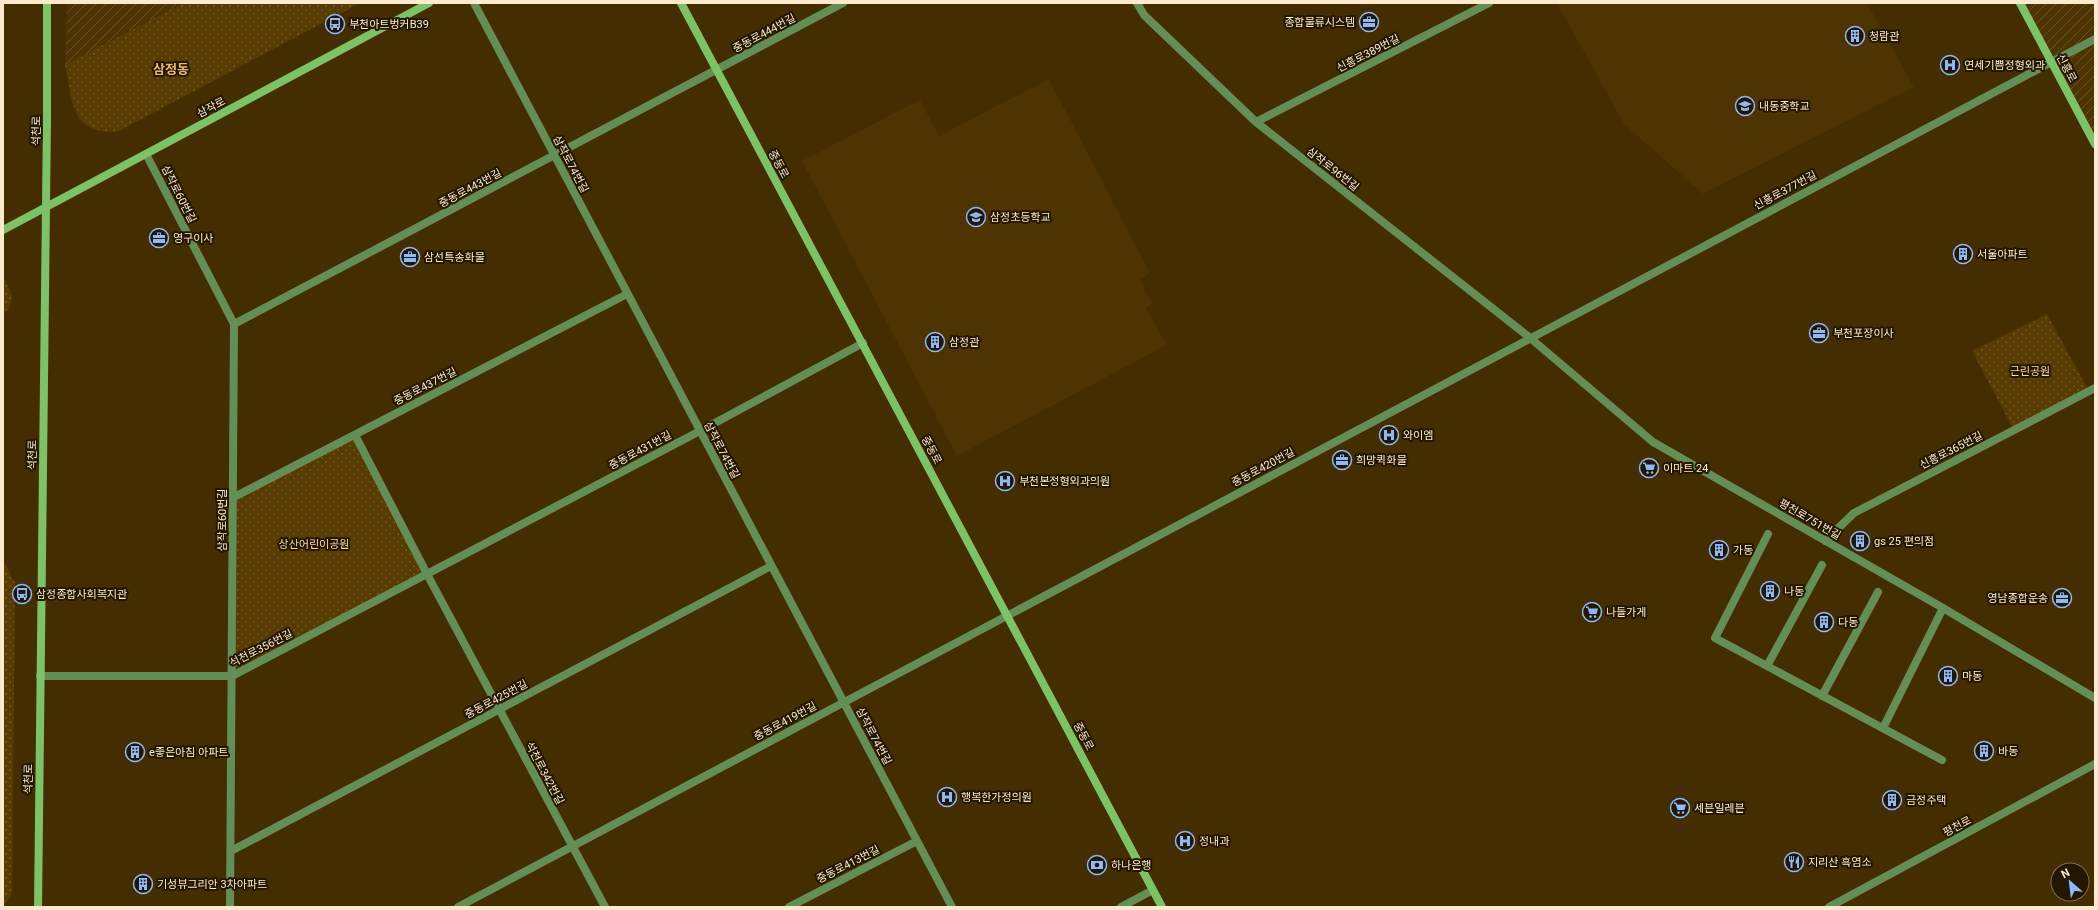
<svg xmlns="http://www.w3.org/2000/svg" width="2098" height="910" font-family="Roboto,'Noto Sans KR',sans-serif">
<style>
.built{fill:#4d3402}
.industrial{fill:url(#industrial-furrows)}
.park{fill:url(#park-dots)}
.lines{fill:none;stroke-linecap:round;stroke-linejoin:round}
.street{stroke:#638e56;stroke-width:8}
.secondary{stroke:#7dc267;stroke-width:8}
.labels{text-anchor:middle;stroke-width:4;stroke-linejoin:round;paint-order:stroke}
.poi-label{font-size:11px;fill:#fdeace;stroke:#241701;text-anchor:start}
.street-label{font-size:11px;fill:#fdeace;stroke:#241701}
.park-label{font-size:11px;fill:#f8d9a9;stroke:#241701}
.quarter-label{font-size:13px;font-weight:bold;fill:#e7b96e;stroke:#241701}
</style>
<defs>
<pattern id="industrial-furrows" width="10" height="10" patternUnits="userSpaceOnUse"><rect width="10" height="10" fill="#4d3402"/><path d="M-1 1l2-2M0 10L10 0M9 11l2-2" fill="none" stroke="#685226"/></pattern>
<pattern id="park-dots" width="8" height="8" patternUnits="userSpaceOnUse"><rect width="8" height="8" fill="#573b00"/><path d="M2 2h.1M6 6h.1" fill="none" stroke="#705824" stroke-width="1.8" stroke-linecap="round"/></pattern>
</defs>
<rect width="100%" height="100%" fill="#432d01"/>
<path class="built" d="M1557 3H1867L1914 87 1703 194 1624 124Z
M1049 79 1150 273 1140 280 1152 304 1146 308 1167 345 957 456 802 161 920 100 939 136Z"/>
<path class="industrial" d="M67 3H182L65 65Z
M2020 3H2095V144Z"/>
<path class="park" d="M183 3H360L117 132C70 133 73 102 65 65Z
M3 280 6 281 12 296 8 310 3 312Z
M2047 314 2089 391 2014 430 1972 351Z
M355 435 427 574 232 676 234 497Z
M3 560 15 582 12 894 3 906Z"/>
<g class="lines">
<path class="street" d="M474 3 952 907
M1137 3 1144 15 1256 122 1529 337 1653 442 1943 608 2095 698
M1256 122 1489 3
M146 154 234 324 230 907
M234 324 843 3
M355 435 427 574 605 907
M234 497 627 294
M1768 534 1715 638 1942 760
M1825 541 1854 513 2095 388
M1767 666 1822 565
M40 676H232L700 431 863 343
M1822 696 1878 592
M1883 728 1943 608
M231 851 771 566
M458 907 2095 39
M789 907 917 841
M1121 907 1153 890
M1829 907 2095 764"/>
<path class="secondary" d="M681 3 1162 907
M2020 3 2095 144
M3 230 429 3
M38 907 47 118V3"/>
</g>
<defs>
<g id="office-ring" transform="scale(1)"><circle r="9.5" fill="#241701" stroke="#8db9fc" stroke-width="1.5"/><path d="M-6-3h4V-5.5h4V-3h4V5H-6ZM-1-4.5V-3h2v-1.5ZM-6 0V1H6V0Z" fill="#8db9fc"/></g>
<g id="bus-ring" transform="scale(1)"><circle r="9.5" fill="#241701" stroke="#8db9fc" stroke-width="1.5"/><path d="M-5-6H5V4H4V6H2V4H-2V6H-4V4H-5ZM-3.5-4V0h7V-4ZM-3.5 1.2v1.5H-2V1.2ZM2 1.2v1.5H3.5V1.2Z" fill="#8db9fc"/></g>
<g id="building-ring" transform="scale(1)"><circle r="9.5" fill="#241701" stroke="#8db9fc" stroke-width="1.5"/><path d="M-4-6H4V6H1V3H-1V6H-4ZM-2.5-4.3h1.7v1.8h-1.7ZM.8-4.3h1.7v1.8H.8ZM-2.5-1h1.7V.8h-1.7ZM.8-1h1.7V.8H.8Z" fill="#8db9fc"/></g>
<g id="hospital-ring" transform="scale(1)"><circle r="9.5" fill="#241701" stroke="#8db9fc" stroke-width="1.5"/><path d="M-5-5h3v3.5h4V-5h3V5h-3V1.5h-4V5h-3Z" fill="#8db9fc"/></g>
<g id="school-ring" transform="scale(1)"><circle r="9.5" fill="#241701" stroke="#8db9fc" stroke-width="1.5"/><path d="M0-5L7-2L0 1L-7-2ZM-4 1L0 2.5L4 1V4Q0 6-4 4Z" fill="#8db9fc"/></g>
<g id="supermarket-ring" transform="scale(1)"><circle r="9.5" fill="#241701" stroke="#8db9fc" stroke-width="1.5"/><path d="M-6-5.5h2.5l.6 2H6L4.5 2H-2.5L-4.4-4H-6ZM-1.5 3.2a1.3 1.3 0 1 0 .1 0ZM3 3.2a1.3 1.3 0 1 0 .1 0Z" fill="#8db9fc"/></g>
<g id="restaurant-ring" transform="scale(1)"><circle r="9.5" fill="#241701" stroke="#8db9fc" stroke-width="1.5"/><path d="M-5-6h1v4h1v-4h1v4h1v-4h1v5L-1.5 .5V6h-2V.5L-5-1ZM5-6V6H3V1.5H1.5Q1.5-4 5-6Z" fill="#8db9fc"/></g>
<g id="bank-ring" transform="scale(1)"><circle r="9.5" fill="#241701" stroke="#8db9fc" stroke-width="1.5"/><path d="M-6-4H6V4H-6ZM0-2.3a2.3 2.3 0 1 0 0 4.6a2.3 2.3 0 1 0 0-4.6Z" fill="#8db9fc"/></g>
</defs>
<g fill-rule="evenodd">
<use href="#office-ring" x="1369" y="22"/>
<use href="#bus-ring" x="335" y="24"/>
<use href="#building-ring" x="1855" y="36"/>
<use href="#hospital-ring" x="1950" y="65"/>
<use href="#school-ring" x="1745" y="106"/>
<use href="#school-ring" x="976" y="217"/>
<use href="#office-ring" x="159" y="238"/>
<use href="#building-ring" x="1963" y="254"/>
<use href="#office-ring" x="410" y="257"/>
<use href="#office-ring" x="1819" y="333"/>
<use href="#building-ring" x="935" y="342"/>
<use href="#hospital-ring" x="1389" y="435"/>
<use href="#office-ring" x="1342" y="460"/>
<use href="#supermarket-ring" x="1649" y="468"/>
<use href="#hospital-ring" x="1005" y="481"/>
<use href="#building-ring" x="1860" y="541"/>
<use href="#building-ring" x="1719" y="550"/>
<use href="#building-ring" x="1770" y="591"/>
<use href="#bus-ring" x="22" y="594"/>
<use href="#office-ring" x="2062" y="598"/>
<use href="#supermarket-ring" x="1592" y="612"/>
<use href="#building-ring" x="1824" y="622"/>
<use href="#building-ring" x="1948" y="676"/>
<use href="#building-ring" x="1984" y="751"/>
<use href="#building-ring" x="135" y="752"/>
<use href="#hospital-ring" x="947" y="797"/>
<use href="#building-ring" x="1892" y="800"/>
<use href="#supermarket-ring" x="1680" y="808"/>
<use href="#hospital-ring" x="1185" y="841"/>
<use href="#restaurant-ring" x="1794" y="862"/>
<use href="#bank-ring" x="1097" y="865"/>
<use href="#building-ring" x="143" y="884"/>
</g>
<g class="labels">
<g class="poi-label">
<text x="1355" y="26" text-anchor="end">종합물류시스템</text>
<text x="349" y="28">부천아트벙커B39</text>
<text x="1869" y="40">청람관</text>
<text x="1964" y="69">연세기쁨정형외과</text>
<text x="1759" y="110">내동중학교</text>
<text x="990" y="221">삼정초등학교</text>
<text x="173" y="242">영구이사</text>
<text x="1977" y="258">서울아파트</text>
<text x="424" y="261">삼선특송화물</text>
<text x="1833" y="337">부천포장이사</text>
<text x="949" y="346">삼정관</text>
<text x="1403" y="439">와이엠</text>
<text x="1356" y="464">희망퀵화물</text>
<text x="1663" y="472">이마트 24</text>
<text x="1019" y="485">부천본정형외과의원</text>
<text x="1874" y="545">gs 25 편의점</text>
<text x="1733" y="554">가동</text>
<text x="1784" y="595">나동</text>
<text x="36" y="598">삼정종합사회복지관</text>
<text x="2048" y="602" text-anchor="end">영남종합운송</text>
<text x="1606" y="616">나들가게</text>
<text x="1838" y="626">다동</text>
<text x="1962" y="680">마동</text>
<text x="1998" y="755">바동</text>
<text x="149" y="756">e좋은아침 아파트</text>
<text x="961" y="801">행복한가정의원</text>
<text x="1906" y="804">금정주택</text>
<text x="1694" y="812">세븐일레븐</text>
<text x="1199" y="845">정내과</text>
<text x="1808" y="866">지리산 흑염소</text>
<text x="1111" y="869">하나은행</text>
<text x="157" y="888">기성뷰그리안 3차아파트</text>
</g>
<g class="street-label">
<text transform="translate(764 33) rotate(-28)" y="4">중동로444번길</text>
<text transform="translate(1368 53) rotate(-27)" y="4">신흥로389번길</text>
<text transform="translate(2067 68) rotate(62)" y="4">신흥로</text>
<text transform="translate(211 107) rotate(-28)" y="4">삼작로</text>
<text transform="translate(36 131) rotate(-89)" y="4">석천로</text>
<text transform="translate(571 164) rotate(62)" y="4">삼작로74번길</text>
<text transform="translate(779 164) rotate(62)" y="4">중동로</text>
<text transform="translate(1333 169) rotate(38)" y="4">삼작로96번길</text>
<text transform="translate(470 188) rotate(-28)" y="4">중동로443번길</text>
<text transform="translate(1785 190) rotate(-28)" y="4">신흥로377번길</text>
<text transform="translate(179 194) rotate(63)" y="4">삼작로60번길</text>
<text transform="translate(425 386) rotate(-27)" y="4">중동로437번길</text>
<text transform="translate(640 450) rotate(-28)" y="4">중동로431번길</text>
<text transform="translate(722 450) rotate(62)" y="4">삼작로74번길</text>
<text transform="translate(932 450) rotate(62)" y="4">중동로</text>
<text transform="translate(1951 450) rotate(-27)" y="4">신흥로365번길</text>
<text transform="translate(32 455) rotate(-89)" y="4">석천로</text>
<text transform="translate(1263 467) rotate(-28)" y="4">중동로420번길</text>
<text transform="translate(1810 519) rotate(30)" y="4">평천로751번길</text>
<text transform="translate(222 520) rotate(-90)" y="4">삼작로60번길</text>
<text transform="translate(261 648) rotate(-27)" y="4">석천로356번길</text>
<text transform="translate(496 699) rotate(-28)" y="4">중동로425번길</text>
<text transform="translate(785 721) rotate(-28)" y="4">중동로419번길</text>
<text transform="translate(874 736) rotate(62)" y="4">삼작로74번길</text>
<text transform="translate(1084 736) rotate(62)" y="4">중동로</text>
<text transform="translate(545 773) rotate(62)" y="4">석천로342번길</text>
<text transform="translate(28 779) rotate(-89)" y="4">석천로</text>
<text transform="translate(1957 826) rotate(-28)" y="4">평천로</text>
<text transform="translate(848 864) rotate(-27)" y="4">중동로413번길</text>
</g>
<g class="park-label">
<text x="2030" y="375">근린공원</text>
<text x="314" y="548">상산어린이공원</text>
</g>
<g class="quarter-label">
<text x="171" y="74">삼정동</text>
</g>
</g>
<rect width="2098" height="910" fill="none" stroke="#fdeace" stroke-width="8"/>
<g transform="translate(2070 882) rotate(332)"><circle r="19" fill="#241701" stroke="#7b6b53"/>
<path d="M0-3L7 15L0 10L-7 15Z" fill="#8db9fc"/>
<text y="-6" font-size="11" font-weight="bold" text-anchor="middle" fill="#fdeace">N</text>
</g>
</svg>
